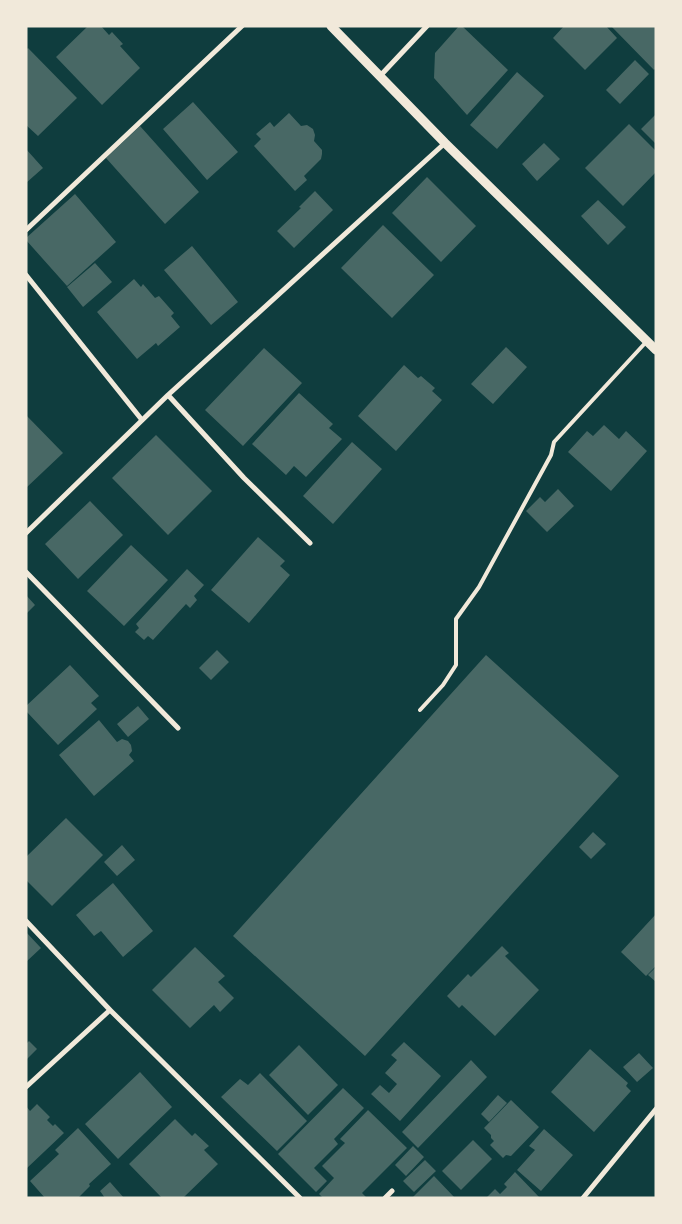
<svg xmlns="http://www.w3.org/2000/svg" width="682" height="1224" font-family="'Titillium Web',sans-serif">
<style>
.building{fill:#486865}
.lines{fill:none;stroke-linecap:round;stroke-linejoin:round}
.service{stroke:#f1e9da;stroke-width:4}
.minor{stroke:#f1e9da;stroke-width:5}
.tertiary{stroke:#f1e9da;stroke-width:9}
</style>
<rect width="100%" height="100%" fill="#0f3d3e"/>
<path class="building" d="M88 26H101L109 35 112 32 123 44 120 46 140 68 102 105 56 57Z
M459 26H462L508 70 467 115 434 78 435 53Z
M564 26H606L617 38 585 70 553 38Z
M611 26H656V68L654 70Z
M28 48 77 98 38 136 26 125V50Z
M635 60 649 74 620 104 606 90Z
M517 72 544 96 497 149 470 125Z
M193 102 238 152 207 180 163 129Z
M289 113 301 126 307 125 313 129 315 135 314 141 322 150V154L321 159 304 176 307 180 295 191 254 146 261 139 256 134 270 122 274 127Z
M656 114V144L641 129Z
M629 124 656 151V172L623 206 585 168Z
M140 126 199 192 165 224 106 158Z
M544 143 560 159 537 181 522 164Z
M26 149 43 168 26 183Z
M427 177 476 226 441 262 392 213Z
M315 191 333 210 294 248 277 231 301 208 299 207Z
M75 194 116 242 67 286 26 240V238Z
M598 200 626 227 608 245 581 216Z
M383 225 434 275 392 318 341 268Z
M192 246 238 302 211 325 164 270Z
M95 263 112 282 83 307 67 287Z
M134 279 141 287 143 284 155 298 159 296 174 313 171 316 180 327 158 346 156 343 137 359 97 312Z
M506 347 527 367 493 404 471 384Z
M264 348 302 383 243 446 205 410Z
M404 365 418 378 421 376 435 388 432 391 442 400 396 451 358 416Z
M299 393 333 424 329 428 342 439 306 477 294 466 286 475 252 444Z
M26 415 63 453 26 488Z
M604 425 619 439 626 431 647 451 611 491 568 452 587 431 593 436Z
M156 435 212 491 168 535 112 478Z
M352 442 382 469 333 524 303 496Z
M558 489 574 506 547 532 526 511 540 497 545 502Z
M90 501 123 535 78 579 45 544Z
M258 537 285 561 280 566 290 575 249 623 211 590Z
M131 545 168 580 124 626 87 591Z
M187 569 204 585 194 596 197 600 190 608 186 604 153 640 148 636 144 640 135 632 139 628 136 624Z
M26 595 35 605 26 614Z
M217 650 229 662 211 680 199 668Z
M486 655 619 776 365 1056 233 936Z
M70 665 99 696 91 703 97 709 58 745 26 711V706Z
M138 706 149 719 128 737 117 724Z
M99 720 117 742 122 739 128 741 131 745 132 751 129 755 134 761 94 796 59 755Z
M66 818 103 855 52 906 26 880V857Z
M593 832 606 844 591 859 579 847Z
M122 845 135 860 117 876 104 862Z
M113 883 153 931 123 957 101 931 94 936 76 915Z
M656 914V966L646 976 621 952Z
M26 932 41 948 26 962Z
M502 946 509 953 505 956 539 990 495 1036 462 1005 459 1008 447 996 468 974 471 977Z
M195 947 225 976 218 982 234 998 220 1012 214 1005 190 1028 152 990Z
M656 967V982L648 975Z
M29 1041 37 1049 26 1060V1044Z
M404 1042 441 1076 400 1121 371 1094 380 1085 389 1093 397 1084 385 1073 397 1060 391 1055Z
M299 1045 338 1085 308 1115 269 1075Z
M590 1049 628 1083 626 1086 631 1091 594 1132 551 1092Z
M639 1053 653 1068 637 1082 623 1067Z
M471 1060 487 1077 418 1148 402 1132Z
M140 1072 172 1107 118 1159 85 1124Z
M260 1073 307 1121 277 1151 221 1097 240 1079 248 1085Z
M343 1088 364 1108 334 1139 338 1144 314 1168 327 1181 316 1192 278 1154Z
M498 1095 507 1103 489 1122 481 1114Z
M511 1100 539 1127 511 1156 506 1155 503 1158 490 1145 494 1141 491 1138V1135L484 1128Z
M37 1104 50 1117 47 1120 53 1126 55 1124 64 1133 26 1169V1106L30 1111Z
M368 1110 407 1148 362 1193 367 1198H323L319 1194 334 1178 322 1166 345 1143 340 1139Z
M175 1119 192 1136 195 1133 209 1146 204 1150 218 1164 183 1198H162L129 1164Z
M78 1128 111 1164 89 1184 90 1186 78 1198H45L30 1181 59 1154 55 1150Z
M544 1129 573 1155 541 1191 517 1170 535 1150 529 1146Z
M473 1140 492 1159 461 1190 442 1171Z
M413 1146 424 1157 406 1176 395 1165Z
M425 1160 436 1171 414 1192 403 1181Z
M515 1172 540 1198H486L495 1189 500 1194 507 1187 504 1184Z
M434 1176 455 1198H412Z
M110 1182 124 1198H105L100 1191Z"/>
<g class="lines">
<path class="service" d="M420 710 443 685 456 665V619L479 587 551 455 554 442 647 341"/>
<path class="minor" d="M380 76 427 26
M26 230 242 26
M26 275 142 420
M168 395 244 478 310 543
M26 533 168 395 445 143
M26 572 178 728
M26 921 110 1010 300 1198
M26 1087 110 1010
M385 1198 392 1191
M583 1198 656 1109"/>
<path class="tertiary" d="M331 26 445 143 656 350"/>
</g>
<rect width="682" height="1224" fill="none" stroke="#f1e9da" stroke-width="55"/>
</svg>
